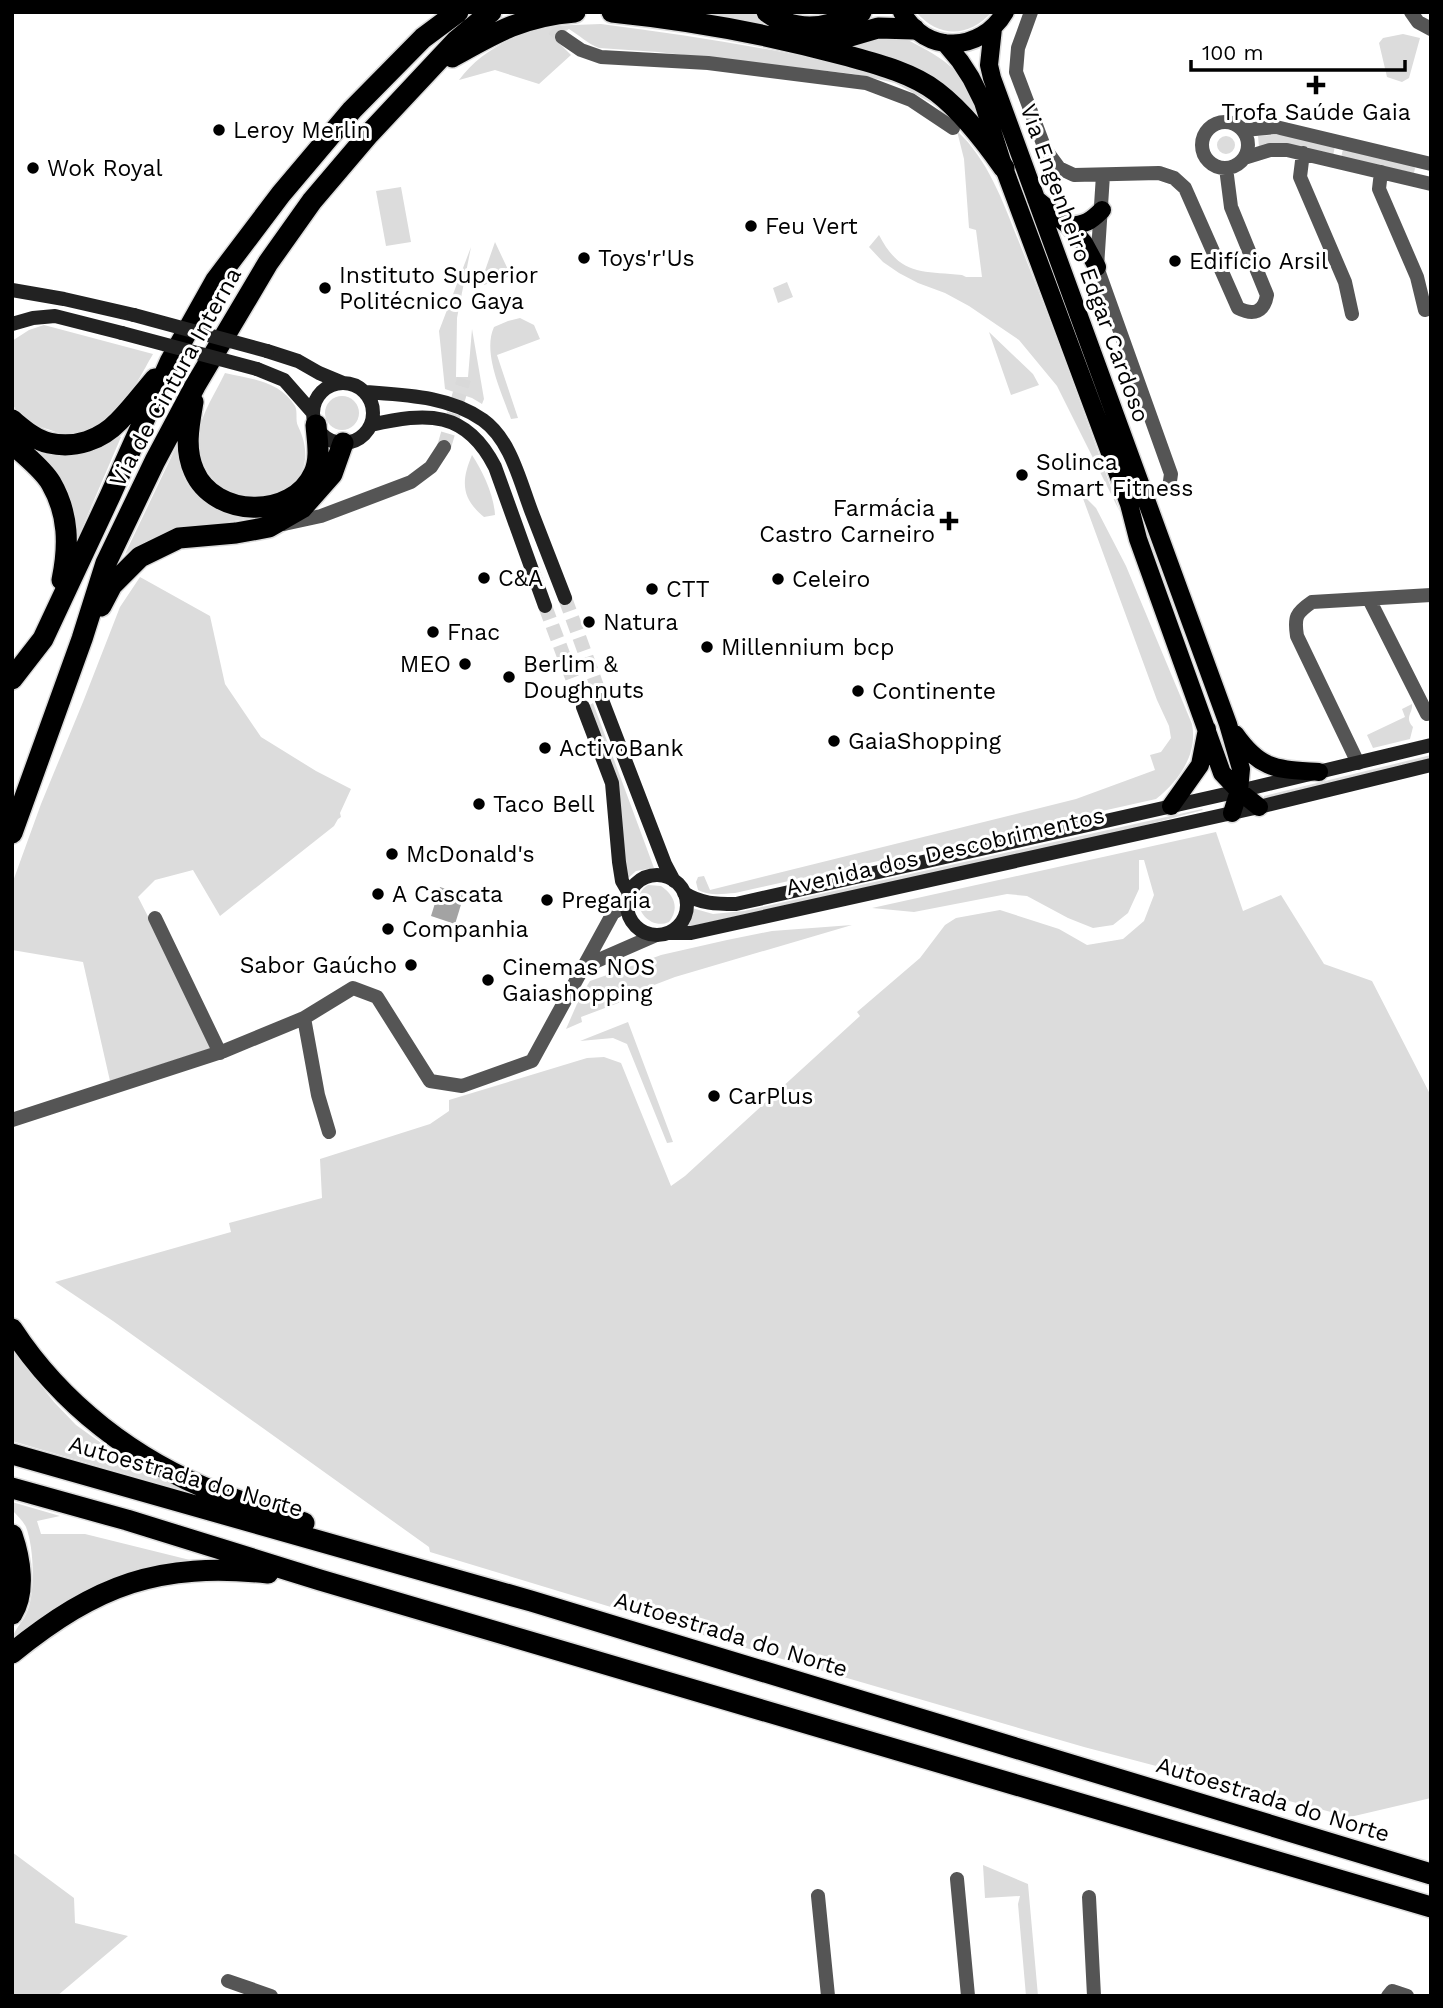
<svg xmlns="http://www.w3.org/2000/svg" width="1443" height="2008" font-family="'Work Sans',sans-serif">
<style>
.green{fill:#dcdcdc}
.water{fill:#a3a3a3}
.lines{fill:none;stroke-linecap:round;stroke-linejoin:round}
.minor-tunnel{stroke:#d9d9d9;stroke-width:14;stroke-dasharray:14 7;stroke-linecap:butt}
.secondary-tunnel{stroke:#d9d9d9;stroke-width:14;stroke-dasharray:14 7;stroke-linecap:butt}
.primary-casing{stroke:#dbdbdb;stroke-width:21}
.motorway-casing{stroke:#dbdbdb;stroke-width:24}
.minor{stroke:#555;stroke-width:14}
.secondary{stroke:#222;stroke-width:14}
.primary{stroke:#000;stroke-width:18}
.motorway{stroke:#000;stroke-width:21}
.secondary-bridge{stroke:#222;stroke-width:14}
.poi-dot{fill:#000;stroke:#fff;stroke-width:2.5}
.labels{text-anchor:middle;stroke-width:6;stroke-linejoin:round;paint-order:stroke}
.poi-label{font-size:23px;fill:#000;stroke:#fff;text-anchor:start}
.street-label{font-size:23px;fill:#000;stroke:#fff}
</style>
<rect width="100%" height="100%" fill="#fff"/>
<path class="green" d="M695 12H757L798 33Z
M916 12H992C968 38 939 38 916 12Z
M601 24C663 32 725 41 787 53 842 64 891 70 937 106L895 83 854 74 658 52 599 48C588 44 579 35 569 29L554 38 571 55 539 84 495 70 459 80C479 53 513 34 546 28 565 24 583 25 601 24Z
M1403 34 1420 38 1409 78 1402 82 1387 77 1379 43 1383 38Z
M900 36C923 48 954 62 967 86 973 100 977 115 982 129L838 45 860 38Z
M957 131C991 162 1006 211 1023 252 1058 338 1088 425 1120 512L1057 386 1019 340 969 306 945 293 918 283 899 273 883 262 869 247 879 235C900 276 922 271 962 275L966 277H982L976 230 969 228 964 159Z
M1273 135H1290L1335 146 1333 156 1259 147 1258 136Z
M1217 145a9 9 0 1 1 18 0a9 9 0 1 1-18 0Z
M1343 149 1411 164 1415 168 1414 173 1341 158Z
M401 187 411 242 386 246 376 191Z
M495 242 511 276 484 285 481 282Z
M471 247 457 318 456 377H468L472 329 484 399 482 404 472 398 445 389 439 331Z
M787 282 793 297 778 303 773 288Z
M520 318 534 325 540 339 497 355 518 418 511 419C502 393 482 353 494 327L508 321Z
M44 325 153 354C134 387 113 435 68 435 62 435 54 431 47 429 36 426 19 417 13 405 9 396 12 353 12 341L29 330Z
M989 332 1033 374 1039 385 1011 395Z
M225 373C251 379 280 381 295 406 298 412 295 420 298 426 334 501 226 522 203 462 201 458 198 452 198 447 196 421 214 396 225 373Z
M325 413a17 17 0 1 1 34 0a17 17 0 1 1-34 0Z
M117 436 121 437 74 547 19 440 53 455 75 454Z
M177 445C179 455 180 468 184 478 198 508 232 512 261 517L173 530 147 541 125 554Z
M472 455C483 472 494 495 495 515L484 517C461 498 461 481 472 455Z
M1081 493 1096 508 1126 566 1192 724C1198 754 1179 781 1156 799L735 893C722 894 709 896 698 890L696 882 698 877 704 876 710 890 1076 799 1155 770 1150 755 1161 752 1171 738 1169 726 1157 700Z
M140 577 210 616 225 684 261 737 316 771 351 789 340 813 341 817 338 819 334 826 220 916 193 870 155 880 138 897 215 1047 110 1081 83 962 12 950V884L41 804 83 702 120 607Z
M593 703 654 868 636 871 627 879 590 705Z
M1412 704C1413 714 1404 717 1413 727L1410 739 1373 748 1367 735 1405 717 1402 709Z
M1431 755V759L1264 799V796Z
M1202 809 1203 810 1127 830 687 927 692 908 713 914 744 911Z
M1216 832 1243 911 1281 895 1324 964 1372 981 1431 1096V1798L1350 1817 1084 1747 792 1662 430 1552 429 1547 113 1321 55 1282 231 1232 229 1223 322 1198 320 1159 430 1124 449 1111V1100L587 1058 604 1057 621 1063 671 1186 685 1176 860 1016 857 1012 920 958 945 925 956 918 1000 910 1059 929 1087 945 1123 939 1144 921 1154 895 1144 860H1139V889L1128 913 1113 925 1093 928 1068 918 1027 896 1007 894 914 912 872 908Z
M648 885 661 886C674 895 680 908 669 922 646 932 626 898 648 885Z
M852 925 675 977 620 998 621 1002 581 1017 582 1022 566 1029 580 997 590 981 621 970 661 955 727 940 772 931Z
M628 1022 673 1142 667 1143 627 1044 613 1038 580 1041Z
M12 1349 54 1402 76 1425 115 1453 159 1477 214 1500 12 1441Z
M12 1502 60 1516 37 1521 41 1534H85L190 1560 137 1569 106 1582 12 1643C12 1631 21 1625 26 1614 36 1595 34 1547 26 1527 23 1521 17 1515 12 1510Z
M12 1852 74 1898 75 1923 128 1936 57 1996H12Z
M983 1865 1028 1884 1038 1996H1026L1018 1904 1020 1896 985 1898Z"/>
<path class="water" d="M440 887 464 895 455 924 431 916Z"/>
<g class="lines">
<path class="minor-tunnel" d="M538 14 562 37
M444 447 464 379"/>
<path class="secondary-tunnel" d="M565 598 602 700
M545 606 583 707"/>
<g class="primary-casing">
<path id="primary" d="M902 12C925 55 981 53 1005 12
M993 28 989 65 992 78 1228 724 1241 769 1239 791 1232 813
M945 43 960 61 971 78 983 102 1004 168 1129 504 1138 539 1222 773 1239 791 1259 807
M1036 199 1069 226C1086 224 1090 222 1102 210
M1069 226 1084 243 1097 267
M1235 734C1261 771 1277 769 1319 772
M1171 806 1200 765 1207 729"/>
</g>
<g class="motorway-casing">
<path id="motorway" d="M612 12C691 20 772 35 848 56 877 64 912 73 937 92 963 112 985 141 1004 168
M767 12C773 16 780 21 786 23 812 32 839 24 861 12
M813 42 837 40 878 28 914 29
M452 57C496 32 524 16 575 12
M193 402C189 425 184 449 194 471 214 518 293 520 314 473 321 458 317 440 316 425
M12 420C23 429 35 440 49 443 75 449 101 440 119 421 132 408 143 393 155 379
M12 443C25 456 42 468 51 483 69 514 69 546 62 580
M101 606 112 585 140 557 179 538 236 533 269 527 302 508 332 474 343 443
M12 679 43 639 110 496 170 362 216 280 281 194 352 110 423 38 458 12
M12 833 82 639 106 563 155 461 195 386 268 263 312 201 369 134 457 40 491 12
M12 1329C61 1404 135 1461 218 1493 246 1504 275 1513 304 1523
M12 1454 531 1601 1431 1874
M12 1488 127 1520 320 1580 1431 1907
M12 1535C20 1558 26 1592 12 1614
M12 1653C98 1584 158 1562 268 1573"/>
</g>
<path class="minor" d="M1031 12 1018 48 1016 72 1045 149 1059 168 1074 175 1159 173 1174 178 1185 188 1238 308C1254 316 1264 312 1267 295L1231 207 1226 168
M1411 12 1418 22 1431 29
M562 37 581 50 601 57 708 63 866 83 911 100 953 128
M1202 145a23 23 0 1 1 46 0a23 23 0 1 1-46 0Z
M1244 130 1276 127 1431 164
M1303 153 1300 177 1345 282 1352 314
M1244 158 1270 150H1287L1431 184
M1381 172 1379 189 1417 277 1425 310
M1103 175 1097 267 1171 474 1169 488
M284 524 321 516 411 482 431 467 444 447
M1369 599 1427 714
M1358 763 1297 636C1294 617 1296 613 1312 602L1431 595
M155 918 220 1053
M585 966 656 935
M304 1018 318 1095 329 1132
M12 1120 224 1051 304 1018 353 988 377 997 430 1081 462 1086 532 1061 613 913 626 905
M957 1879 968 1996
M818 1896 828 1996
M1089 1897 1094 1996
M228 1981 271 1996
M1388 1996 1392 1991 1407 1996"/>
<path class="secondary" d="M12 290 64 299 134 315
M12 324 33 318 55 316 122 333
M267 351 298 361 319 373 343 383
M257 369 284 380 313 413
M313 413a30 30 0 1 1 60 0a30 30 0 1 1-60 0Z
M365 392C405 395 449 396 483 420 511 440 520 482 532 513 543 541 554 570 565 598
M371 425C427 412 466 410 495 467L545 606
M602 700 665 864 674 881
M583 707 612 783 619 862 622 881 629 893
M627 905a30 30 0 1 1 60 0a30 30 0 1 1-60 0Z
M684 893C701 904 716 904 736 904L1239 791 1431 745
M668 933H691L1259 807 1431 765"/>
<use href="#primary" class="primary"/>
<use href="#motorway" class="motorway"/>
<path class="secondary-bridge" d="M134 315 267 351
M122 333 257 369"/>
</g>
<g class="poi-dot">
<path d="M1312.5 74.5h7v7h7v7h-7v7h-7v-7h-7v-7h7z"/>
<circle cx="219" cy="130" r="7"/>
<circle cx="33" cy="168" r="7"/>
<circle cx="751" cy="226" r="7"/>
<circle cx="584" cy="258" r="7"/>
<circle cx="1175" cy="261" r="7"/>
<circle cx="325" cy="288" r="7"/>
<circle cx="1022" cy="475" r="7"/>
<path d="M945.5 510.5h7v7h7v7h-7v7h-7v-7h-7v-7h7z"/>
<circle cx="484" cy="578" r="7"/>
<circle cx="778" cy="579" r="7"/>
<circle cx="652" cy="589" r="7"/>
<circle cx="589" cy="622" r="7"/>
<circle cx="433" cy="632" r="7"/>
<circle cx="707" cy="647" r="7"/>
<circle cx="465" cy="664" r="7"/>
<circle cx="509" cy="677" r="7"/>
<circle cx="858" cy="691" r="7"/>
<circle cx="834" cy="741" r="7"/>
<circle cx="545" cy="748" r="7"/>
<circle cx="479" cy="804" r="7"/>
<circle cx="392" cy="854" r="7"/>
<circle cx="378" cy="894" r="7"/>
<circle cx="547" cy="900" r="7"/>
<circle cx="388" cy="929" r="7"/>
<circle cx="411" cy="965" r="7"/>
<circle cx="488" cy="980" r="7"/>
<circle cx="714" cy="1096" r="7"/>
</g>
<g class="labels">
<g class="poi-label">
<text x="1316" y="120" text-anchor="middle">Trofa Saúde Gaia</text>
<text x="233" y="138">Leroy Merlin</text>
<text x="47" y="176">Wok Royal</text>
<text x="765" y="234">Feu Vert</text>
<text x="598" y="266">Toys'r'Us</text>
<text x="1189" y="269">Edifício Arsil</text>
<text x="339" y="283">Instituto Superior<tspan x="339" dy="26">Politécnico Gaya</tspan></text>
<text x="1036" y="470">Solinca<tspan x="1036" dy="26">Smart Fitness</tspan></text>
<text x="935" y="516" text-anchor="end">Farmácia<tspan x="935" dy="26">Castro Carneiro</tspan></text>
<text x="498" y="586">C&amp;A</text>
<text x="792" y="587">Celeiro</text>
<text x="666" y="597">CTT</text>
<text x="603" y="630">Natura</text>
<text x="447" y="640">Fnac</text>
<text x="721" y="655">Millennium bcp</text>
<text x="451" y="672" text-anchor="end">MEO</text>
<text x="523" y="672">Berlim &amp;<tspan x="523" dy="26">Doughnuts</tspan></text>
<text x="872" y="699">Continente</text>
<text x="848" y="749">GaiaShopping</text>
<text x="559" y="756">ActivoBank</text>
<text x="493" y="812">Taco Bell</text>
<text x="406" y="862">McDonald's</text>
<text x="392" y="902">A Cascata</text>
<text x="561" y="908">Pregaria</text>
<text x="402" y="937">Companhia</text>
<text x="397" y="973" text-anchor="end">Sabor Gaúcho</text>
<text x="502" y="975">Cinemas NOS<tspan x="502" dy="26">Gaiashopping</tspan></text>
<text x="728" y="1104">CarPlus</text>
</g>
<g class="street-label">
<text transform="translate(1085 263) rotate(70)" y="8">Via Engenheiro Edgar Cardoso</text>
<text transform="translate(175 377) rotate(-61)" y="8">Via de Cintura Interna</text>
<text transform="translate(945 851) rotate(-13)" y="8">Avenida dos Descobrimentos</text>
<text transform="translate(186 1476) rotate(16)" y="8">Autoestrada do Norte</text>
<text transform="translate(731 1634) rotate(17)" y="8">Autoestrada do Norte</text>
<text transform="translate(1273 1799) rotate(17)" y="8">Autoestrada do Norte</text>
</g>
</g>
<rect width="1443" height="2008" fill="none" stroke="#000000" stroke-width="28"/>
<path d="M1191 60v10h214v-10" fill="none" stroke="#000000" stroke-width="3.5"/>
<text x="1202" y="60" font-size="21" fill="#000000" stroke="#ffffff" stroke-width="5" paint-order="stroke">100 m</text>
</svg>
